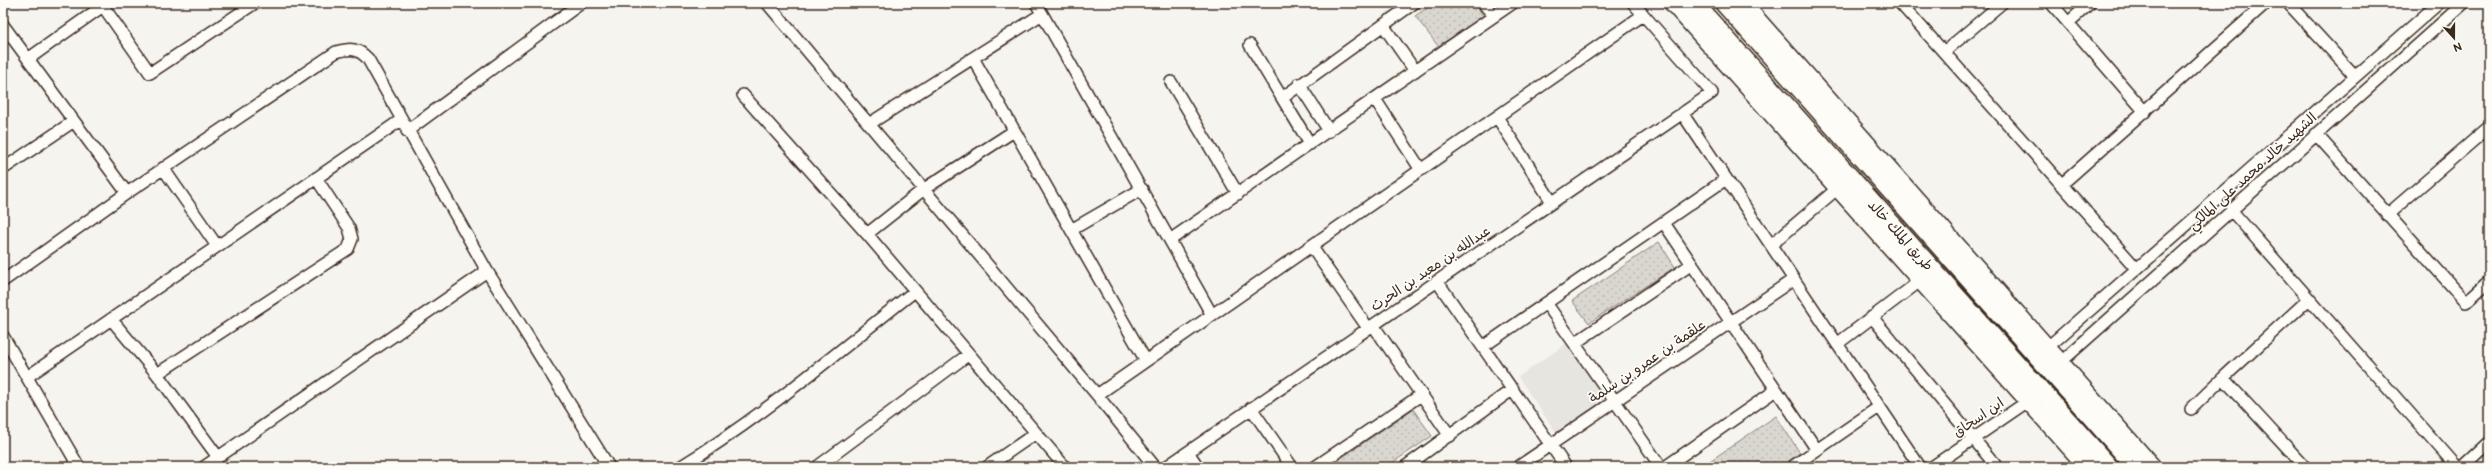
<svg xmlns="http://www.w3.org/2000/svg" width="2492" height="470" font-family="'Balsamiq Sans','Playpen Sans Arabic',sans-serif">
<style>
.built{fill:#e7e5df}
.park{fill:url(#park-dots);stroke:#8a8077}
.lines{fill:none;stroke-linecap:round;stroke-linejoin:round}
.street-casing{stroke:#3b2a1e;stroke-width:14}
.secondary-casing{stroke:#3b2a1e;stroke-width:19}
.primary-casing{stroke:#3b2a1e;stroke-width:21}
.street{stroke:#fdfcf7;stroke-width:11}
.secondary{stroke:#fdfcf7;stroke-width:16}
.primary{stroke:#fdfcf7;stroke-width:18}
.labels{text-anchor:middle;stroke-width:3.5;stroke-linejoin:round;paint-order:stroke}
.street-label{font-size:14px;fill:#3b2a1e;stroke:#fdfcf7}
</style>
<defs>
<pattern id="park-dots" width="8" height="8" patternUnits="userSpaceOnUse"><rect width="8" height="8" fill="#dad6d0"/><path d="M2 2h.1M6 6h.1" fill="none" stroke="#bcb8b2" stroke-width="1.8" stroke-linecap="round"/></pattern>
</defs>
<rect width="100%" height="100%" fill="#f5f4ee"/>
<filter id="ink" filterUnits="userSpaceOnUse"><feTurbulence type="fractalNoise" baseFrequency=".025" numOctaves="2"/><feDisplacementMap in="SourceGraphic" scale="8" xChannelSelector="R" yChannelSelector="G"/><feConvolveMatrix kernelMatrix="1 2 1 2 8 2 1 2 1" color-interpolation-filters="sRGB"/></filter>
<g filter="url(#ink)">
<path class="built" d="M1567 343 1608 400 1558 435 1518 377Z"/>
<path class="park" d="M1434 3H1474L1484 17 1438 46 1415 16Z
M1659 242 1675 267 1589 323 1572 301Z
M1413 409 1432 436 1386 467H1328Z
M1776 416 1800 453 1780 467H1701Z"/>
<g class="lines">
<g class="street-casing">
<path id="street" d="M767 3 1097 395 1155 467
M1036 3 1212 315
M1483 3 1494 16
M1900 3 2136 268
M2051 3 2145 112
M2288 3 2355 76
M103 6 150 73 255 3
M2068 23 2090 3
M3 25 127 193
M1383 25 1415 71
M1250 45 1282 98 1414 3
M1944 52 2002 3
M973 58 1146 361
M28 59 107 3
M1171 82 1238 194
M1299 84 1329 131
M743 95 867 234 1065 467
M1282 98 1310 144
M1375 99 1421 170
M1682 113 1920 467
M1497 117 1552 202
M869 124 1042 14
M407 131 581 3
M2316 134 2466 302 2489 281
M163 168 217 246
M3 169 74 121
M2061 185 2266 3
M2231 210 2457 467
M2387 215 2489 127
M1664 223 1817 450
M1071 230 1142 189
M867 234 924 189 1014 131
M1170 240 1513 3
M1771 245 1838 188
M1311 246 1368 328
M3 281 127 193 336 52C351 48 358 48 368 59L487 271 609 467
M1437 281 1566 467
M1546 303 1661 467
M1872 317 1997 467
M111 319 157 374 348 249 352 239 349 228 316 178
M1373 325 1450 436
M3 336 79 467
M1575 343 1692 264
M1837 344 1920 281
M1484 346 1726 179
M2048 347 2439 3
M2061 362 2464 3
M157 374 218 457
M27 377 401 120
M2223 378 2309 299
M1097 395 1643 15
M1251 408 1292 467
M2191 409 2223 378 2305 467
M1188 452 1198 467
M204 467 487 271
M680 467C764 416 838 351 915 291
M817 467 969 354
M987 467 1036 433
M1166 467 1712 93 1633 3
M1315 467 1421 395
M1405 467 1513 389
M1518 467 1794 279
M1665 467 1776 390
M1792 467 1879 407
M1932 467 2034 397
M2462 467 2489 442"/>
</g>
<g class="secondary-casing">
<path id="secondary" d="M1672 3 2087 467
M1743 3 2153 467"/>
</g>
<g class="primary-casing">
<path id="primary" d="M1694 3 2109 467
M1724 3 2136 467"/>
</g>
<use href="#street" class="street"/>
<use href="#secondary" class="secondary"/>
<use href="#primary" class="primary"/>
</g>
</g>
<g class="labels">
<g class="street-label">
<text transform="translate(2252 171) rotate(-42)" y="5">الشهيد خالد محمد على المالكي</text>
<text transform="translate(1901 235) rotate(48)" y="5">طريق الملك خالد</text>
<text transform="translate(1430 268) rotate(-34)" y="5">عبدالله بن معبد بن الحرث</text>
<text transform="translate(1647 361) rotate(-34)" y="5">علقمة بن عمرو بن سلمة</text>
<text transform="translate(1978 417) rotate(-34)" y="5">ابن اسحاق</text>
</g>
</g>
<rect width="2492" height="470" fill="none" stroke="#fdfcf7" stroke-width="16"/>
<rect x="8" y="8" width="2476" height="454" fill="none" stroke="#3b2a1e" stroke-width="1.5" filter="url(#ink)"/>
<g transform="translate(2454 38) rotate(159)" stroke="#fdfcf7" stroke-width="3" paint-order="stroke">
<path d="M0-3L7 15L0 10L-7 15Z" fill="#3b2a1e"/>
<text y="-6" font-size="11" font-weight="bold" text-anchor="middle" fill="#3b2a1e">N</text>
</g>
</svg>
